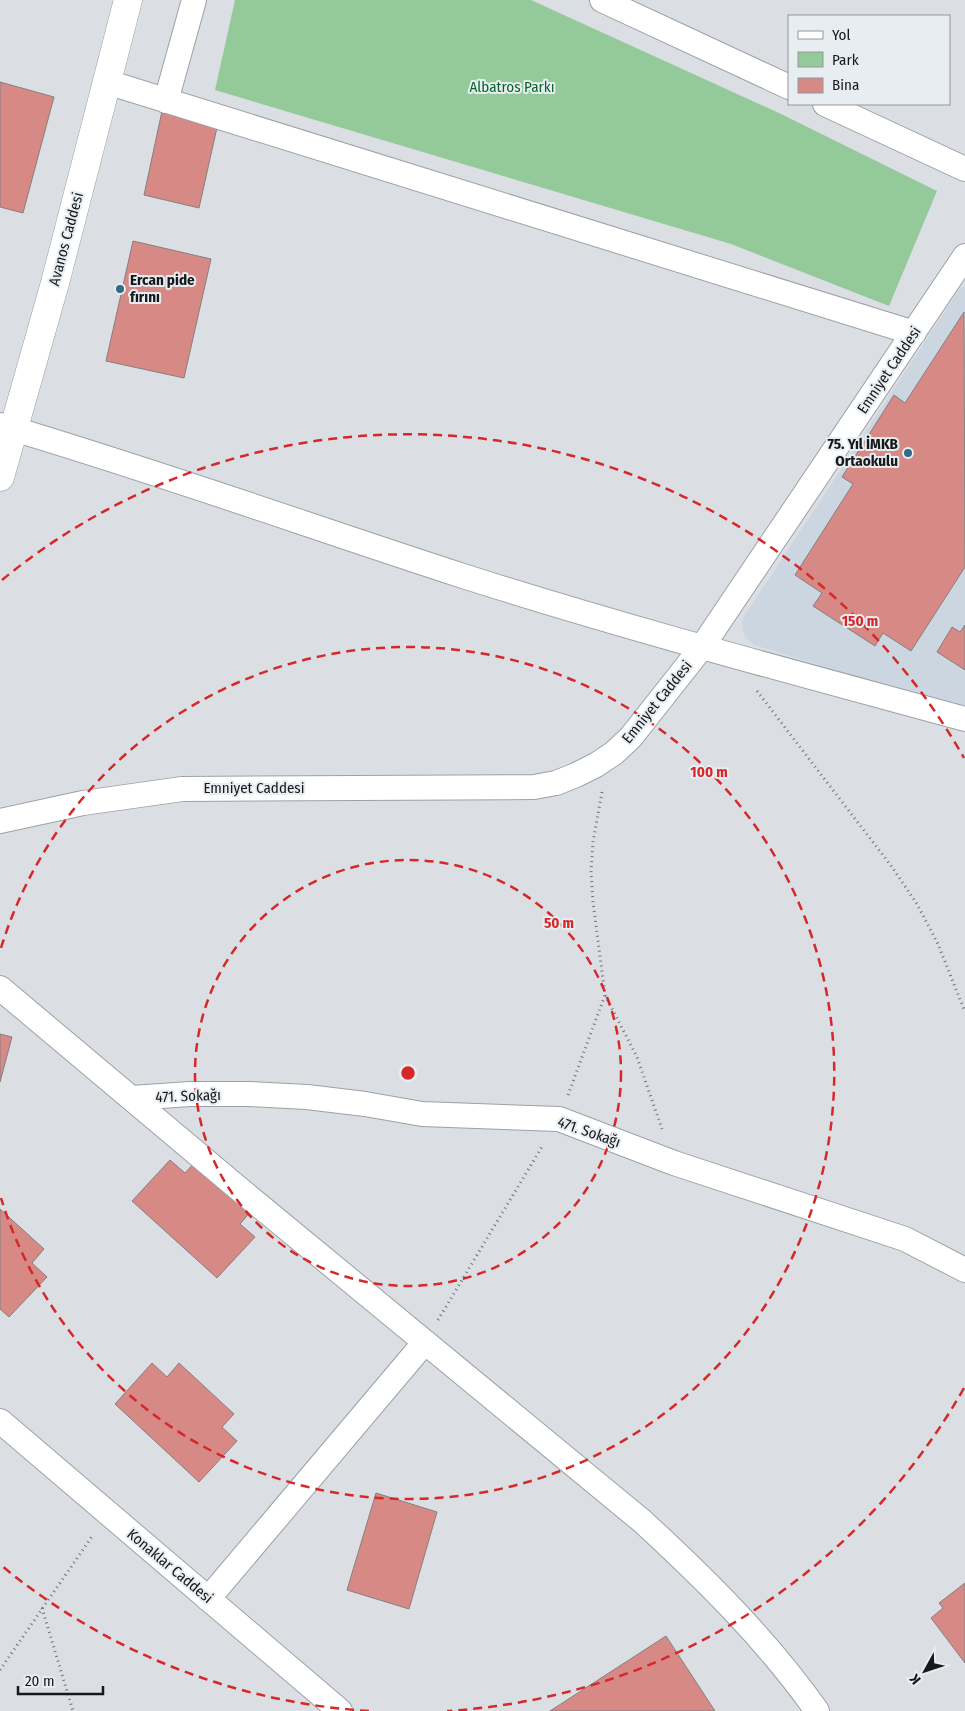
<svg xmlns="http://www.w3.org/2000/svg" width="965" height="1711" font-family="'Fira Sans Condensed',sans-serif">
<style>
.built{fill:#ccd6e1}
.green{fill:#94ca9a}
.building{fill:#d78985;stroke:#867f7f}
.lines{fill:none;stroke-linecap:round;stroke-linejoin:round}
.minor-casing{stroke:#9da1a6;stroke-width:26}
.tertiary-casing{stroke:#9da1a6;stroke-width:29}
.path{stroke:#707276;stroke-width:3;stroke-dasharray:1 4;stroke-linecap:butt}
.minor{stroke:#fff;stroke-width:24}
.tertiary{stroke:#fff;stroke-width:28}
.ring{fill:none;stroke:#d62828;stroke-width:2.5;stroke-dasharray:9 6}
.poi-dot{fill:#306d83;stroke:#e8edf1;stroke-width:2}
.labels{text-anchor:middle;stroke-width:4;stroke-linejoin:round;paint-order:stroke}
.park-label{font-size:15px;fill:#076625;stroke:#e8edf1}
.street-label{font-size:15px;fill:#17181a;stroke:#e8edf1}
.poi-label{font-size:15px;font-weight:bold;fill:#17181a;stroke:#e8edf1;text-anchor:start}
.centre{fill:#d62828;stroke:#e8edf1;stroke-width:2.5}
.ring-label{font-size:15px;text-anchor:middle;font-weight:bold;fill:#d62828;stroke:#e8edf1;stroke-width:4;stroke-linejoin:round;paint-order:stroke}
</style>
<rect width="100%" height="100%" fill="#dbdfe4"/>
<path class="built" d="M961 287H965V710L754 645 747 639 743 631 742 624 743 618Z"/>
<path class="green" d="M235 0H531L779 113 937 191 889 306 731 244 215 90Z"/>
<path class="building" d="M0 82 54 97 23 213 0 207Z
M162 111 218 123 199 208 144 195Z
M133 241 211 259 184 378 106 361Z
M964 312 965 567 911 651 883 633 875 646 813 606 822 593 795 575 853 484 842 477 894 395 905 403Z
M965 625V670L937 652 952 627 960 632Z
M0 1034 12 1037 0 1082Z
M170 1160 185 1173 197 1160 252 1210 240 1224 255 1237 217 1278 132 1201Z
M0 1209 44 1249 32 1263 47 1277 9 1317 0 1309Z
M152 1363 167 1377 179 1363 234 1414 222 1427 237 1441 199 1482 115 1404Z
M376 1493 437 1512 409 1609 347 1590Z
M965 1583V1663L931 1618 943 1608 939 1603Z
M666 1636 715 1711H550Z"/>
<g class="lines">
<g class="minor-casing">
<path id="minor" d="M602 0 789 87
M107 82 914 333
M166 101 194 0
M825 104 965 169
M0 425C156 471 309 526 463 576 629 629 797 673 965 719
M0 821 83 803 182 789 534 787 556 783 576 775 596 765 614 753 631 737 702 647 965 256
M0 988 238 1188 642 1521C705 1579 767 1640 817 1711
M132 1098 190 1094H249L307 1097 365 1104 422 1114 559 1119 674 1163 905 1239 965 1270
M0 1421 340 1711
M208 1599 425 1342"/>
</g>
<g class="tertiary-casing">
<path id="tertiary" d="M0 477 55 283 128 0"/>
</g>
<path class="path" d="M757 691 892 867 917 904 938 944 965 1012
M602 792 593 842 591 872 593 902 605 995 637 1057 662 1129
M568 1095 605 995
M438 1320 543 1145
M42 1608 73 1711
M0 1670 93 1535"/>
<use href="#minor" class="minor"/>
<use href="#tertiary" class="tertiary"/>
</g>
<g class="ring">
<circle cx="408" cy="1073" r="213"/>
<path d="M1 948A426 426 0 1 1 1 1198"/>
<path d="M964 1388A639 639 0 0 1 447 1711M369 1711A639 639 0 0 1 2 1566M2 580A639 639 0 0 1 964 758"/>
</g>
<g class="poi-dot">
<circle cx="120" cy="289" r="5"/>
<circle cx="908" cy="453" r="5"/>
</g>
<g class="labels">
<g class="park-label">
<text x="512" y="92">Albatros Parkı</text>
</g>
<g class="street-label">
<text transform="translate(66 239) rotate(-75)" y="5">Avanos Caddesi</text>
<text transform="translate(889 370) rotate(-56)" y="5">Emniyet Caddesi</text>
<text transform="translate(657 702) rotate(-51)" y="5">Emniyet Caddesi</text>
<text x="254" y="793">Emniyet Caddesi</text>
<text transform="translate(188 1096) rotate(-2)" y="5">471. Sokağı</text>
<text transform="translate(589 1132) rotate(19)" y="5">471. Sokağı</text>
<text transform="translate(170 1566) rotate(40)" y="5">Konaklar Caddesi</text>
</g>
<g class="poi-label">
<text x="130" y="285">Ercan pide<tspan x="130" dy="17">fırını</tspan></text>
<text x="898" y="449" text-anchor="end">75. Yıl İMKB<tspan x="898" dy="17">Ortaokulu</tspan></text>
</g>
</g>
<circle cx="408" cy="1073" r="8" class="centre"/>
<g class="ring-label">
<text x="860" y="626">150 m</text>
<text x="709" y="777">100 m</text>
<text x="559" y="928">50 m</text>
</g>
<rect x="788" y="15" width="162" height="90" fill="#e8edf1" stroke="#94989b"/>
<rect x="798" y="31" width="25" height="8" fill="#ffffff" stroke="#94989b"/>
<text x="832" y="40" font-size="15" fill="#17181a">Yol</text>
<rect x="798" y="52" width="25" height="15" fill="#94ca9a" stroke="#94989b"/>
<text x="832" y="65" font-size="15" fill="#17181a">Park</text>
<rect x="798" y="78" width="25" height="15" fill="#d78985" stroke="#94989b"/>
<text x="832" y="90" font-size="15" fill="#17181a">Bina</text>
<g transform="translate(925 1671) rotate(230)" stroke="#e8edf1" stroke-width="4" paint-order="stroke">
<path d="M0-4L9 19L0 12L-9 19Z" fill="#17181a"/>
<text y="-8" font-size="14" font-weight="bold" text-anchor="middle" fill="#17181a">K</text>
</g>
<path d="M18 1686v8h85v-8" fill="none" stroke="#17181a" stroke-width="2.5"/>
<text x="25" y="1686" font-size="15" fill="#17181a" stroke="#e8edf1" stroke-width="4" paint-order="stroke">20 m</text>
</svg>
